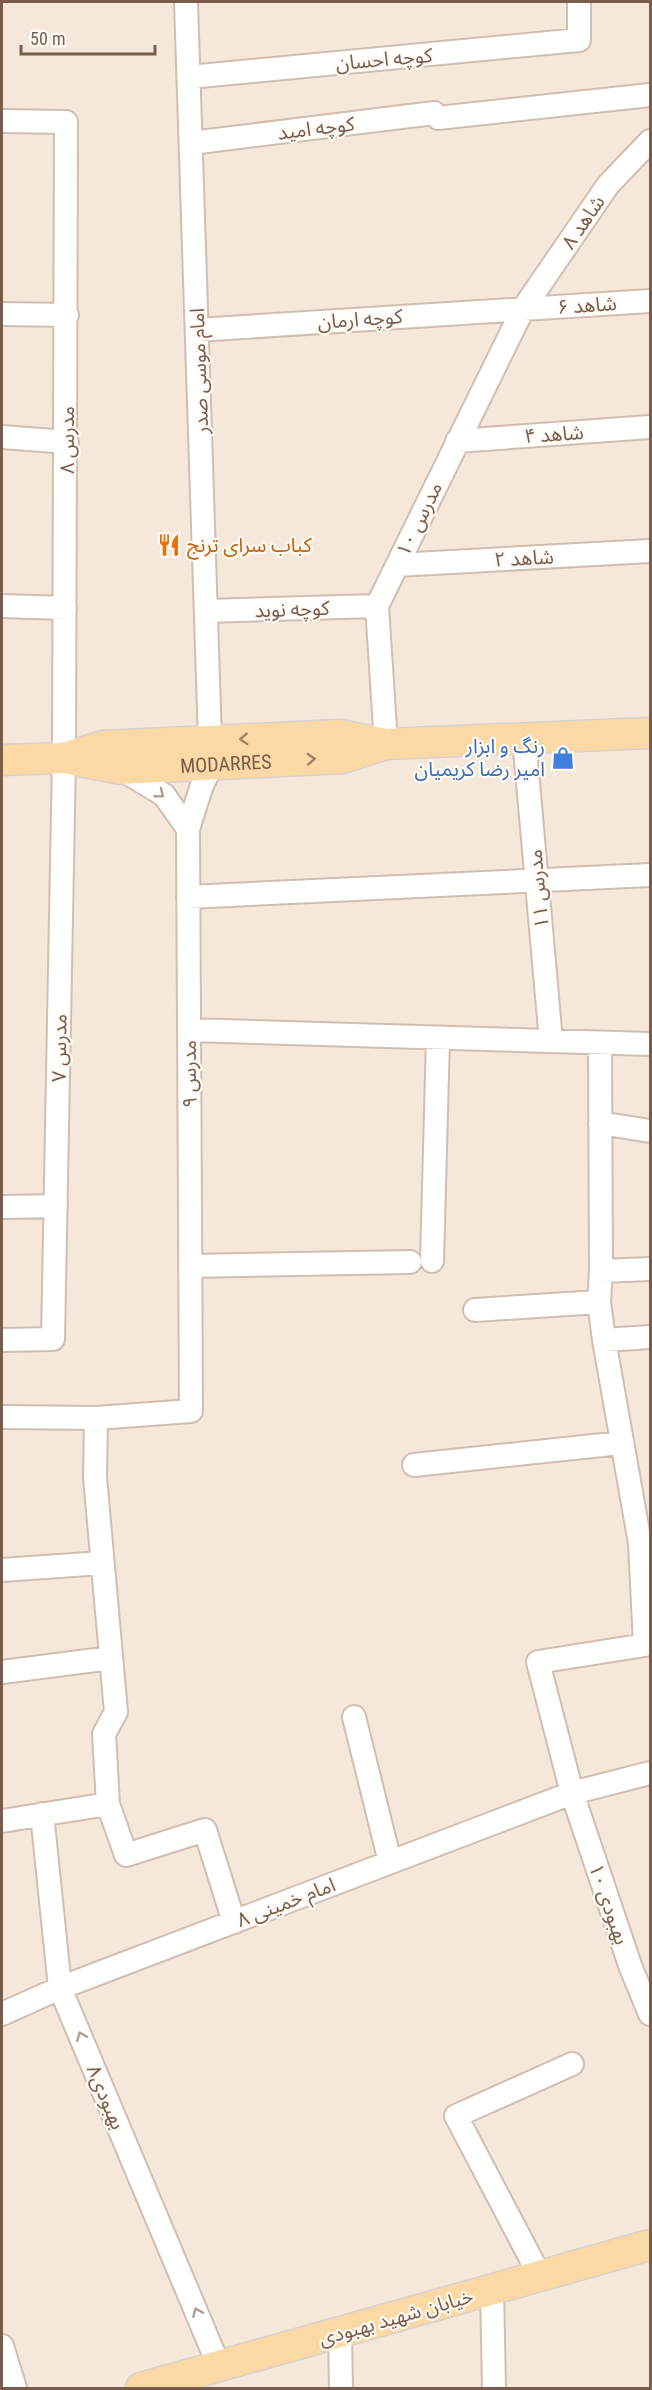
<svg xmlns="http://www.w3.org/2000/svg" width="652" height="2390" font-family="'Roboto Condensed','Noto Sans Arabic',sans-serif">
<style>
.residential{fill:#f5e8da}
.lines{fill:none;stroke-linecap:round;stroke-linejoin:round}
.minor-casing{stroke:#d1beb0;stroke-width:26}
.major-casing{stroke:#dad1cd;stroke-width:33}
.minor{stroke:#fff;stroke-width:22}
.major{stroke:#fbd9a5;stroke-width:30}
.oneway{stroke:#a18267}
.oneway2{stroke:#af9d94}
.labels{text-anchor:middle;stroke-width:4.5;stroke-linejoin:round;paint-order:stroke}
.street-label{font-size:20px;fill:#7a5c4d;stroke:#fffaf3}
.food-label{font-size:20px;fill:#c56008;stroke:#fffaf3;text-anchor:start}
.shop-label{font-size:20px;fill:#366cbe;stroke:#fffaf3;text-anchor:end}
</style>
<rect width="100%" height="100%" fill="#fdf6ec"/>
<path class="residential" d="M2 2H650V2388H2Z"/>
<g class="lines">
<g class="minor-casing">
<path id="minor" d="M186 2 210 741
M189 77 579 40V2
M2 121 66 122 64 758 53 1339 2 1340
M191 143 434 113 438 118 650 95
M2 314 67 315
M197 330 650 301
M2 437 67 442
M457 441 650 427
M397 565 650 551
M2 606 65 608
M207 611 377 606
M524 738 551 1041
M386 744 377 606 523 309 608 185 650 141
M188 829 201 788 212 764
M188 897 650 875
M189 1030 650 1044
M600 1043 601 1271 599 1302 604 1340 640 1543 645 1645 538 1662 572 1793 631 1968 650 2014
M600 1123 650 1131
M2 1207 56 1206
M432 1261 438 1038
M190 1266 410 1262
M601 1271 650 1269
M475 1310 599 1302
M604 1340 650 1337
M2 1417 96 1418 191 1411 188 829 164 795 121 769
M96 1418 95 1477 116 1712 104 1734 108 1804 126 1855 205 1830 234 1922
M414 1465 621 1443
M2 1570 102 1563
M2 1672 111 1658
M354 1717 390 1862
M42 1814 60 1988 219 2366
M2 1821 108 1804
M2 2014 60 1988 572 1793 650 1773
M540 2276 456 2116 572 2064
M492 2289 494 2388
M340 2332 341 2388
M2 2346 15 2388"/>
</g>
<g class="major-casing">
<g id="major">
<path d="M64 758 103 746 339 735 386 744 650 733"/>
<path id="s1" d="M2 760 64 758 121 769 342 758 383 745"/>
<path d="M141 2388 650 2245"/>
</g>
</g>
<use href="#minor" class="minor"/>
<use href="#major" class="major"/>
</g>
<defs><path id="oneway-chevron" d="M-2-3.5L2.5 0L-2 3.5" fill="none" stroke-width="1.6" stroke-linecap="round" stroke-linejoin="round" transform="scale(1.5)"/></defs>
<g class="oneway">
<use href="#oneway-chevron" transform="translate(244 739) rotate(177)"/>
<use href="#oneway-chevron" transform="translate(311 759) rotate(-3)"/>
</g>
<g class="oneway2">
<use href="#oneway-chevron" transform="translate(160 794) rotate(39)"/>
<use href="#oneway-chevron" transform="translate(81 2036) rotate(-113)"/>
<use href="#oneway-chevron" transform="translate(197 2312) rotate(-113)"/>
</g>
<defs>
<g id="restaurant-bare" transform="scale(1.8)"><path d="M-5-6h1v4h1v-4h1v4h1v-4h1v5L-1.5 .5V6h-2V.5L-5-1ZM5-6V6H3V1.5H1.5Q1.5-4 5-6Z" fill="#e8710a" stroke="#fffaf3" stroke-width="2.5" paint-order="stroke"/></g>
<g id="shop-bare" transform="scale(1.8)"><path d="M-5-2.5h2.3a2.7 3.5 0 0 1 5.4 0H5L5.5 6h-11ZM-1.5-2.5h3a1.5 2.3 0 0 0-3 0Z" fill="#3f7fe0" stroke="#fffaf3" stroke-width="2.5" paint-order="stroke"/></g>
</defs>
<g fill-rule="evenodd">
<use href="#restaurant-bare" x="169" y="545"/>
<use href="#shop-bare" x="563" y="758"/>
</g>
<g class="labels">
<g class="street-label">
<text transform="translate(384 59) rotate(-5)" y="7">کوچه احسان</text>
<text transform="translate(316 128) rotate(-7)" y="7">کوچه امید</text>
<text transform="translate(583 222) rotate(-56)" y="7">شاهد ۸</text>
<text transform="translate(587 305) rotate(-4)" y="7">شاهد ۶</text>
<text transform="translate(360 319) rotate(-4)" y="7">کوچه ارمان</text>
<text transform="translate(199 371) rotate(-92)" y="7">امام موسی صدر</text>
<text transform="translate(554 434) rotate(-4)" y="7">شاهد ۴</text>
<text transform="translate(67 440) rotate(-90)" y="7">مدرس ۸</text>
<text transform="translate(419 519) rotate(-64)" y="7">مدرس ۱۰</text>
<text transform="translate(524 558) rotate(-3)" y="7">شاهد ۲</text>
<text transform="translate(292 609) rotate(-2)" y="7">کوچه نوید</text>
<text dy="7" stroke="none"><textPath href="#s1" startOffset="225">MODARRES</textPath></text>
<text transform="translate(538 889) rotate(-95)" y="7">مدرس ۱۱</text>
<text transform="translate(59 1048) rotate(-89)" y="7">مدرس ۷</text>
<text transform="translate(189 1074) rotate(-90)" y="7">مدرس ۹</text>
<text transform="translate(286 1902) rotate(-21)" y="7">امام خمینی ۸</text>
<text transform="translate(609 1904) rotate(71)" y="7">بهبودی ۱۰</text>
<text transform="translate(106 2097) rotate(67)" y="7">بهبودی۸</text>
<text transform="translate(396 2317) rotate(-16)" y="7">خیابان شهید بهبودی</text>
</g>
<g class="food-label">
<text x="187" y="552">کباب سرای ترنج</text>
</g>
<g class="shop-label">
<text x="545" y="753">رنگ و ابزار<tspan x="545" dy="23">امیر رضا کریمیان</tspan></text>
</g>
</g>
<rect width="652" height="2390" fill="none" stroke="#7a5c4d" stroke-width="6"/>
<path d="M21 45v9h134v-9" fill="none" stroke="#7a5c4d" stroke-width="3"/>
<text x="30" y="45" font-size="18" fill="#7a5c4d" stroke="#fffaf3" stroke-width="4.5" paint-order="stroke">50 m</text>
</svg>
